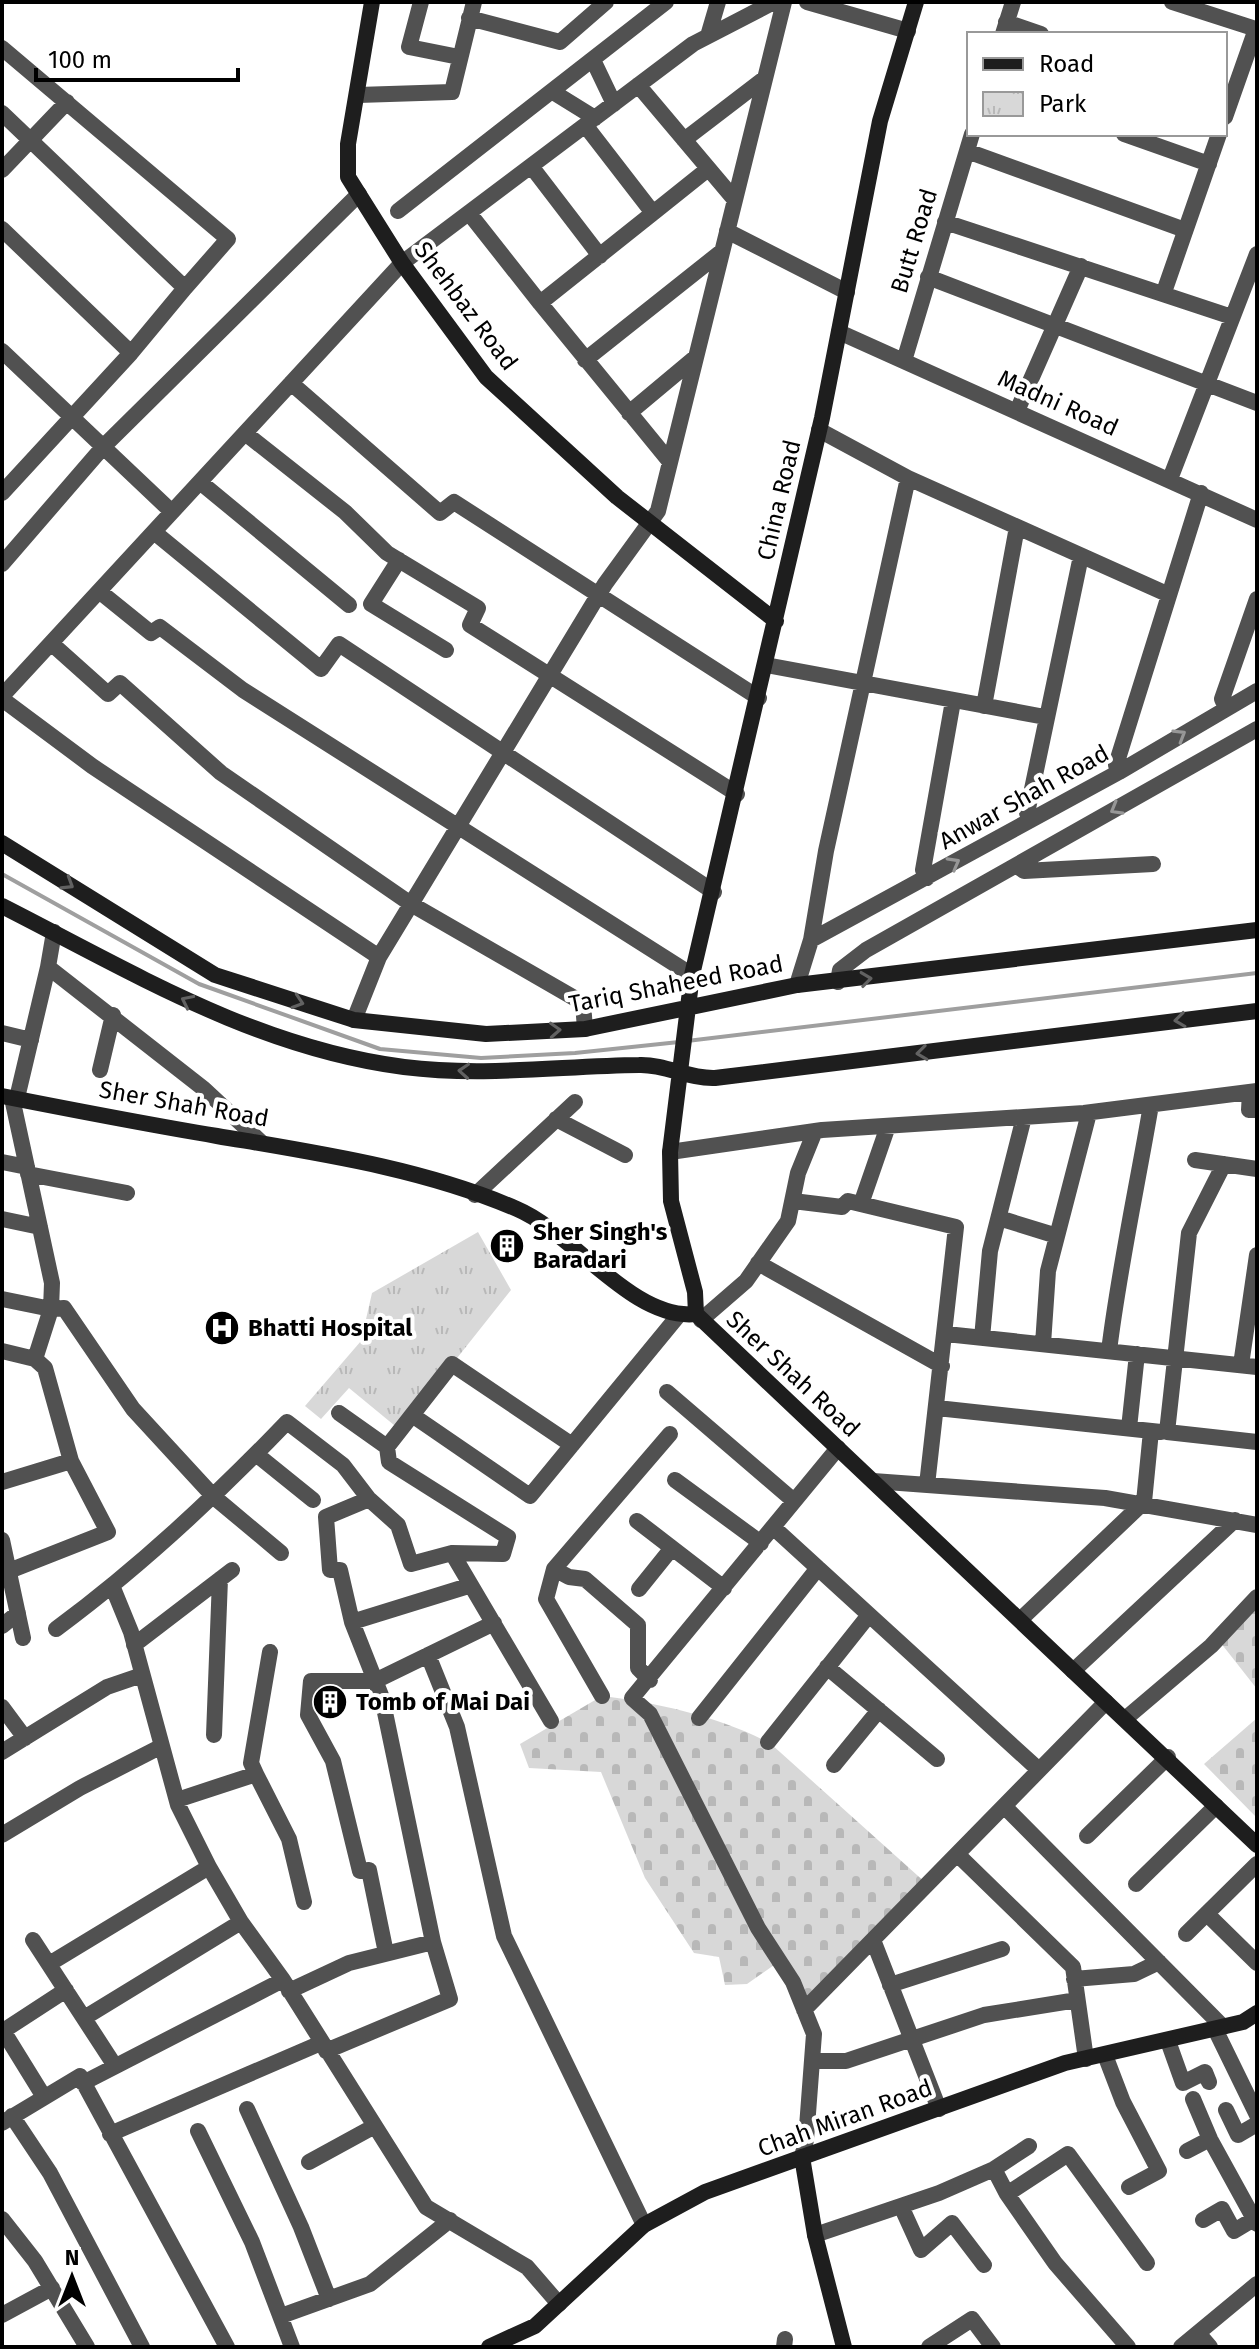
<svg xmlns="http://www.w3.org/2000/svg" width="1259" height="2349" font-family="'Fira Sans',sans-serif">
<style>
.cemetery{fill:url(#cemetery-stones)}
.park{fill:url(#park-tufts)}
.lines{fill:none;stroke-linecap:round;stroke-linejoin:round}
.stream{stroke:#9f9f9f;stroke-width:4}
.street{stroke:#515151;stroke-width:16}
.secondary{stroke:#1e1e1e;stroke-width:16}
.oneway{stroke:#979797}
.oneway2{stroke:#626262}
.labels{text-anchor:middle;stroke-width:8;stroke-linejoin:round;paint-order:stroke}
.street-label{font-size:24px;fill:#000;stroke:#fff}
.poi-label{font-size:24px;font-weight:bold;fill:#000;stroke:#fff;text-anchor:start}
</style>
<defs>
<pattern id="cemetery-stones" width="16" height="16" patternUnits="userSpaceOnUse" patternTransform="scale(2)"><rect width="16" height="16" fill="#d8d8d8"/><path d="M2 7V4a2 2 0 0 1 4 0v3zM10 15v-3a2 2 0 0 1 4 0v3z" fill="#b8b8b8"/></pattern>
<pattern id="park-tufts" width="24" height="20" patternUnits="userSpaceOnUse" patternTransform="scale(2)"><rect width="24" height="20" fill="#d8d8d8"/><path d="M3 7l-1-3M5 7V3M7 7l1-3M15 17l-1-3M17 17v-4M19 17l1-3" fill="none" stroke="#b8b8b8"/></pattern>
</defs>
<rect width="100%" height="100%" fill="#fff"/>
<path class="cemetery" d="M1257 1603V1689L1220 1642Z
M602 1696C658 1703 722 1717 771 1744L927 1884 804 2010 777 1963 747 1984 725 1985 719 1957 694 1953 645 1878 601 1772 529 1768 520 1744Z
M1257 1718V1818L1204 1764Z"/>
<path class="park" d="M478 1232 511 1290 400 1430 349 1388 321 1419 305 1406 361 1341 372 1293Z"/>
<g class="lines">
<path class="stream" d="M2 874 199 984 380 1049 481 1058 575 1053 679 1042
M687 1041 1257 973"/>
<path class="street" d="M421 2 409 47 459 57
M807 2 908 31
M1172 2 1256 29 1225 117
M469 18 560 42 606 2
M1006 22 1041 34
M1003 34 1013 2
M708 36 718 2
M2 48 228 239 185 288
M593 60 614 104
M638 85 735 200
M553 92 595 118
M358 95 452 92 474 2
M2 113 185 288 131 353
M1124 134 1209 164
M684 140 765 78
M967 151 1185 230
M531 166 600 256
M2 170 67 102
M398 211 666 2
M469 213 540 303 653 213 585 125
M653 213 708 169
M945 222 1232 317
M2 229 131 353 2 493
M727 231 847 292
M928 277 1257 403
M1164 292 1219 134
M540 303 670 462
M839 332 1257 520
M2 351 172 512
M585 360 721 252
M904 361 972 134
M291 383 440 513 454 502 759 698
M1017 411 1081 266
M629 413 696 357
M819 430 908 478 1167 594
M245 433 345 512 387 553 478 608 470 625 737 794
M1170 479 1257 254
M200 482 349 605
M154 532 321 669 339 644 714 892
M399 560 371 604 446 650
M2 564 104 446 359 194
M99 591 151 633 160 627 243 690 692 975
M51 643 108 694 120 683 221 773 411 904 583 1003 585 1029
M766 665 1045 717
M2 696 402 263 693 44 774 2
M2 699 92 766 379 957
M984 706 1017 527
M1226 708 1222 699 1257 599
M1119 772 1116 765 1201 493
M1031 820 1027 813 1081 556
M1017 866 1024 871 1153 864
M927 878 923 870 953 701
M54 932 48 967 204 1089 262 1143
M811 940 1119 772 1257 691
M838 982 840 970 866 950 1257 729
M797 985 811 940 826 851 908 478
M354 1020 379 957 605 584 658 511 784 2
M2 1033 31 1040
M100 1070 113 1015
M1250 1092 1249 1110H1257
M12 1098 52 1283 51 1309 64 1308 133 1409 214 1497 281 1553
M17 1098 48 967
M556 1119 625 1155
M670 1152 822 1130 1084 1113 1257 1091
M1195 1160 1257 1169
M2 1162 27 1167
M1224 1164 1189 1233 1167 1432 1257 1442
M28 1174 127 1193
M475 1195 575 1102
M793 1201 842 1207 848 1201 956 1227 927 1485
M861 1204 888 1126
M999 1218 1057 1236
M2 1219 40 1227
M758 1263 942 1366
M2 1299 51 1309 35 1359 2 1351
M701 1320 746 1281 788 1221 798 1173 815 1131
M946 1334 1257 1367
M982 1338 990 1251 1024 1117
M1043 1344 1048 1271 1089 1113
M1109 1351C1119 1269 1137 1187 1151 1105
M35 1359 45 1368 71 1461
M1241 1365 1257 1255
M667 1392 794 1501
M937 1408 1161 1432
M339 1413 387 1447 452 1364 572 1445
M412 1415 530 1496 678 1316
M1129 1428 1137 1354
M256 1454 313 1500
M675 1480 761 1543
M873 1481 1105 1498 1257 1525
M2 1482 71 1461 108 1532 14 1569
M369 1499 326 1517 330 1570H340L352 1622 465 1587
M637 1521 724 1588
M773 1527 1039 1770
M2 1540 23 1638
M452 1553 551 1721
M554 1569 546 1599 602 1696
M113 1588 131 1632 178 1805 209 1867 241 1922 283 1980 426 2207 527 2267 559 2304
M639 1589 672 1548
M1020 1620 1144 1502 1151 1431
M352 1622 382 1698 433 1942
M2 1626 18 1613
M56 1629C140 1567 215 1497 287 1422L343 1465 369 1499 398 1525 411 1564 452 1553 503 1554 508 1537 389 1462 387 1447
M134 1645 232 1570
M428 1655 457 1727 504 1936 644 2225
M827 1667 937 1759
M1073 1671 1235 1520
M650 1680 638 1668V1625L585 1579 569 1577 554 1569 670 1434
M2 1707 25 1738
M699 1718 818 1568
M1125 1719 1211 1646 1257 1597
M214 1735 220 1579
M768 1742 869 1615
M2 1752 107 1687 142 1675
M834 1765 879 1710
M256 1774 289 1839 304 1902
M177 1800 256 1774 251 1763 270 1652
M1004 1806 1223 2027
M2 1835 80 1788 160 1747
M1087 1836 1168 1757
M957 1854 1073 1967 1086 2059
M1136 1884 1216 1806
M1207 1914 1257 1963
M1186 1934 1257 1864
M33 1940 115 2066
M873 1940 939 2109
M386 1953 369 1870 360 1871 333 1761 308 1715 311 1681H375L494 1623
M49 1964 209 1867
M1074 1979 1134 1974 1159 1962
M890 1985 1002 1949
M289 1991 349 1963 433 1942 450 1999 326 2051
M804 2010 1106 1702
M84 2018 241 1922
M2 2029 44 2097
M1215 2029 1257 2115
M3 2031 66 1990
M1168 2041 1183 2083 1205 2072 1209 2082
M1105 2055 1123 2102 1159 2171 1129 2187
M812 2061H846L984 2015 1077 2000
M83 2083 283 1980
M1193 2099 1210 2139
M247 2109 301 2227 329 2299
M1226 2110 1238 2135 1257 2124
M12 2116 50 2173 142 2347
M2 2123 80 2076 227 2347
M198 2131 252 2242 292 2347
M110 2134 321 2043
M1187 2151 1210 2139 1254 2219
M802 2157 806 2140 814 2034 793 1982 758 1928 650 1714 632 1698 838 1448
M309 2162 373 2127
M994 2169 1029 2146
M901 2206 921 2250 952 2223 984 2265
M2 2219 35 2261 87 2347
M1203 2220 1222 2209 1234 2231 1254 2219 1257 2224
M815 2235 939 2193 994 2169 1007 2194
M2 2315 52 2288
M281 2316 370 2284 450 2220
M1198 2333 1210 2347
M784 2347 785 2339
M929 2347 972 2319 993 2347
M1128 2347 1055 2263 1007 2194 1068 2154 1147 2263
M1181 2347 1257 2284"/>
<path class="secondary" d="M372 2 348 144V177L402 263 486 377 617 497 776 621
M2 843 215 975 354 1020 486 1034 585 1029 797 985 1257 930
M2 906C132 972 256 1048 404 1067 483 1077 560 1066 639 1065 666 1064 688 1079 715 1078L1257 1011
M2 1096C73 1110 145 1124 217 1136 317 1153 422 1168 517 1209 572 1232 633 1321 696 1314
M696 1314 695 1292 671 1201 670 1152 692 975 822 418 880 121 916 2
M696 1314 1257 1845
M802 2157 815 2235 844 2347
M489 2347 535 2326 644 2225 705 2192 1065 2063 1243 2022 1257 2013"/>
</g>
<defs><path id="oneway-chevron" d="M-2-3.5L2.5 0L-2 3.5" fill="none" stroke-width="1.6" stroke-linecap="round" stroke-linejoin="round" transform="scale(2)"/></defs>
<g class="oneway">
<use href="#oneway-chevron" transform="translate(1180 735) rotate(-31)"/>
<use href="#oneway-chevron" transform="translate(1116 809) rotate(150)"/>
<use href="#oneway-chevron" transform="translate(954 863) rotate(-29)"/>
</g>
<g class="oneway2">
<use href="#oneway-chevron" transform="translate(68 884) rotate(32)"/>
<use href="#oneway-chevron" transform="translate(866 979) rotate(-7)"/>
<use href="#oneway-chevron" transform="translate(187 1001) rotate(-154)"/>
<use href="#oneway-chevron" transform="translate(298 1002) rotate(18)"/>
<use href="#oneway-chevron" transform="translate(1180 1020) rotate(173)"/>
<use href="#oneway-chevron" transform="translate(555 1030) rotate(-3)"/>
<use href="#oneway-chevron" transform="translate(922 1053) rotate(173)"/>
<use href="#oneway-chevron" transform="translate(464 1071) rotate(-176)"/>
</g>
<defs>
<g id="building-disc" transform="scale(1.8)"><circle r="9.5" fill="#000" stroke="#fff"/><path d="M-4-6H4V6H1V3H-1V6H-4ZM-2.5-4.3h1.7v1.8h-1.7ZM.8-4.3h1.7v1.8H.8ZM-2.5-1h1.7V.8h-1.7ZM.8-1h1.7V.8H.8Z" fill="#fff"/></g>
<g id="hospital-disc" transform="scale(1.8)"><circle r="9.5" fill="#000" stroke="#fff"/><path d="M-5-5h3v3.5h4V-5h3V5h-3V1.5h-4V5h-3Z" fill="#fff"/></g>
</defs>
<g fill-rule="evenodd">
<use href="#building-disc" x="507" y="1246"/>
<use href="#hospital-disc" x="222" y="1328"/>
<use href="#building-disc" x="330" y="1702"/>
</g>
<g class="labels">
<g class="street-label">
<text transform="translate(914 241) rotate(-73)" y="8">Butt Road</text>
<text transform="translate(466 306) rotate(53)" y="8">Shehbaz Road</text>
<text transform="translate(1058 403) rotate(24)" y="8">Madni Road</text>
<text transform="translate(779 500) rotate(-77)" y="8">China Road</text>
<text transform="translate(1024 797) rotate(-29)" y="8">Anwar Shah Road</text>
<text transform="translate(676 984) rotate(-11)" y="8">Tariq Shaheed Road</text>
<text transform="translate(184 1104) rotate(10)" y="8">Sher Shah Road</text>
<text transform="translate(793 1374) rotate(43)" y="8">Sher Shah Road</text>
<text transform="translate(845 2118) rotate(-20)" y="8">Chah Miran Road</text>
</g>
<g class="poi-label">
<text x="533" y="1240">Sher Singh's<tspan x="533" dy="28">Baradari</tspan></text>
<text x="248" y="1336">Bhatti Hospital</text>
<text x="356" y="1710">Tomb of Mai Dai</text>
</g>
</g>
<rect width="1259" height="2349" fill="none" stroke="#000000" stroke-width="8"/>
<rect x="967" y="32" width="260" height="104" fill="#ffffff" stroke="#999999" stroke-width="2"/>
<rect x="983" y="58" width="40" height="12" fill="#1e1e1e" stroke="#999999" stroke-width="2"/>
<text x="1039" y="72" font-size="24" fill="#000000">Road</text>
<rect x="983" y="92" width="40" height="24" fill="url(#park-tufts)" stroke="#999999" stroke-width="2"/>
<text x="1039" y="112" font-size="24" fill="#000000">Park</text>
<g transform="translate(72 2277)" stroke="#ffffff" stroke-width="6" paint-order="stroke">
<path d="M0-6L14 30L0 20L-14 30Z" fill="#000000"/>
<text y="-12" font-size="22" font-weight="bold" text-anchor="middle" fill="#000000">N</text>
</g>
<path d="M36 68v12h202v-12" fill="none" stroke="#000000" stroke-width="4"/>
<text x="48" y="68" font-size="24" fill="#000000" stroke="#ffffff" stroke-width="6" paint-order="stroke">100 m</text>
</svg>
